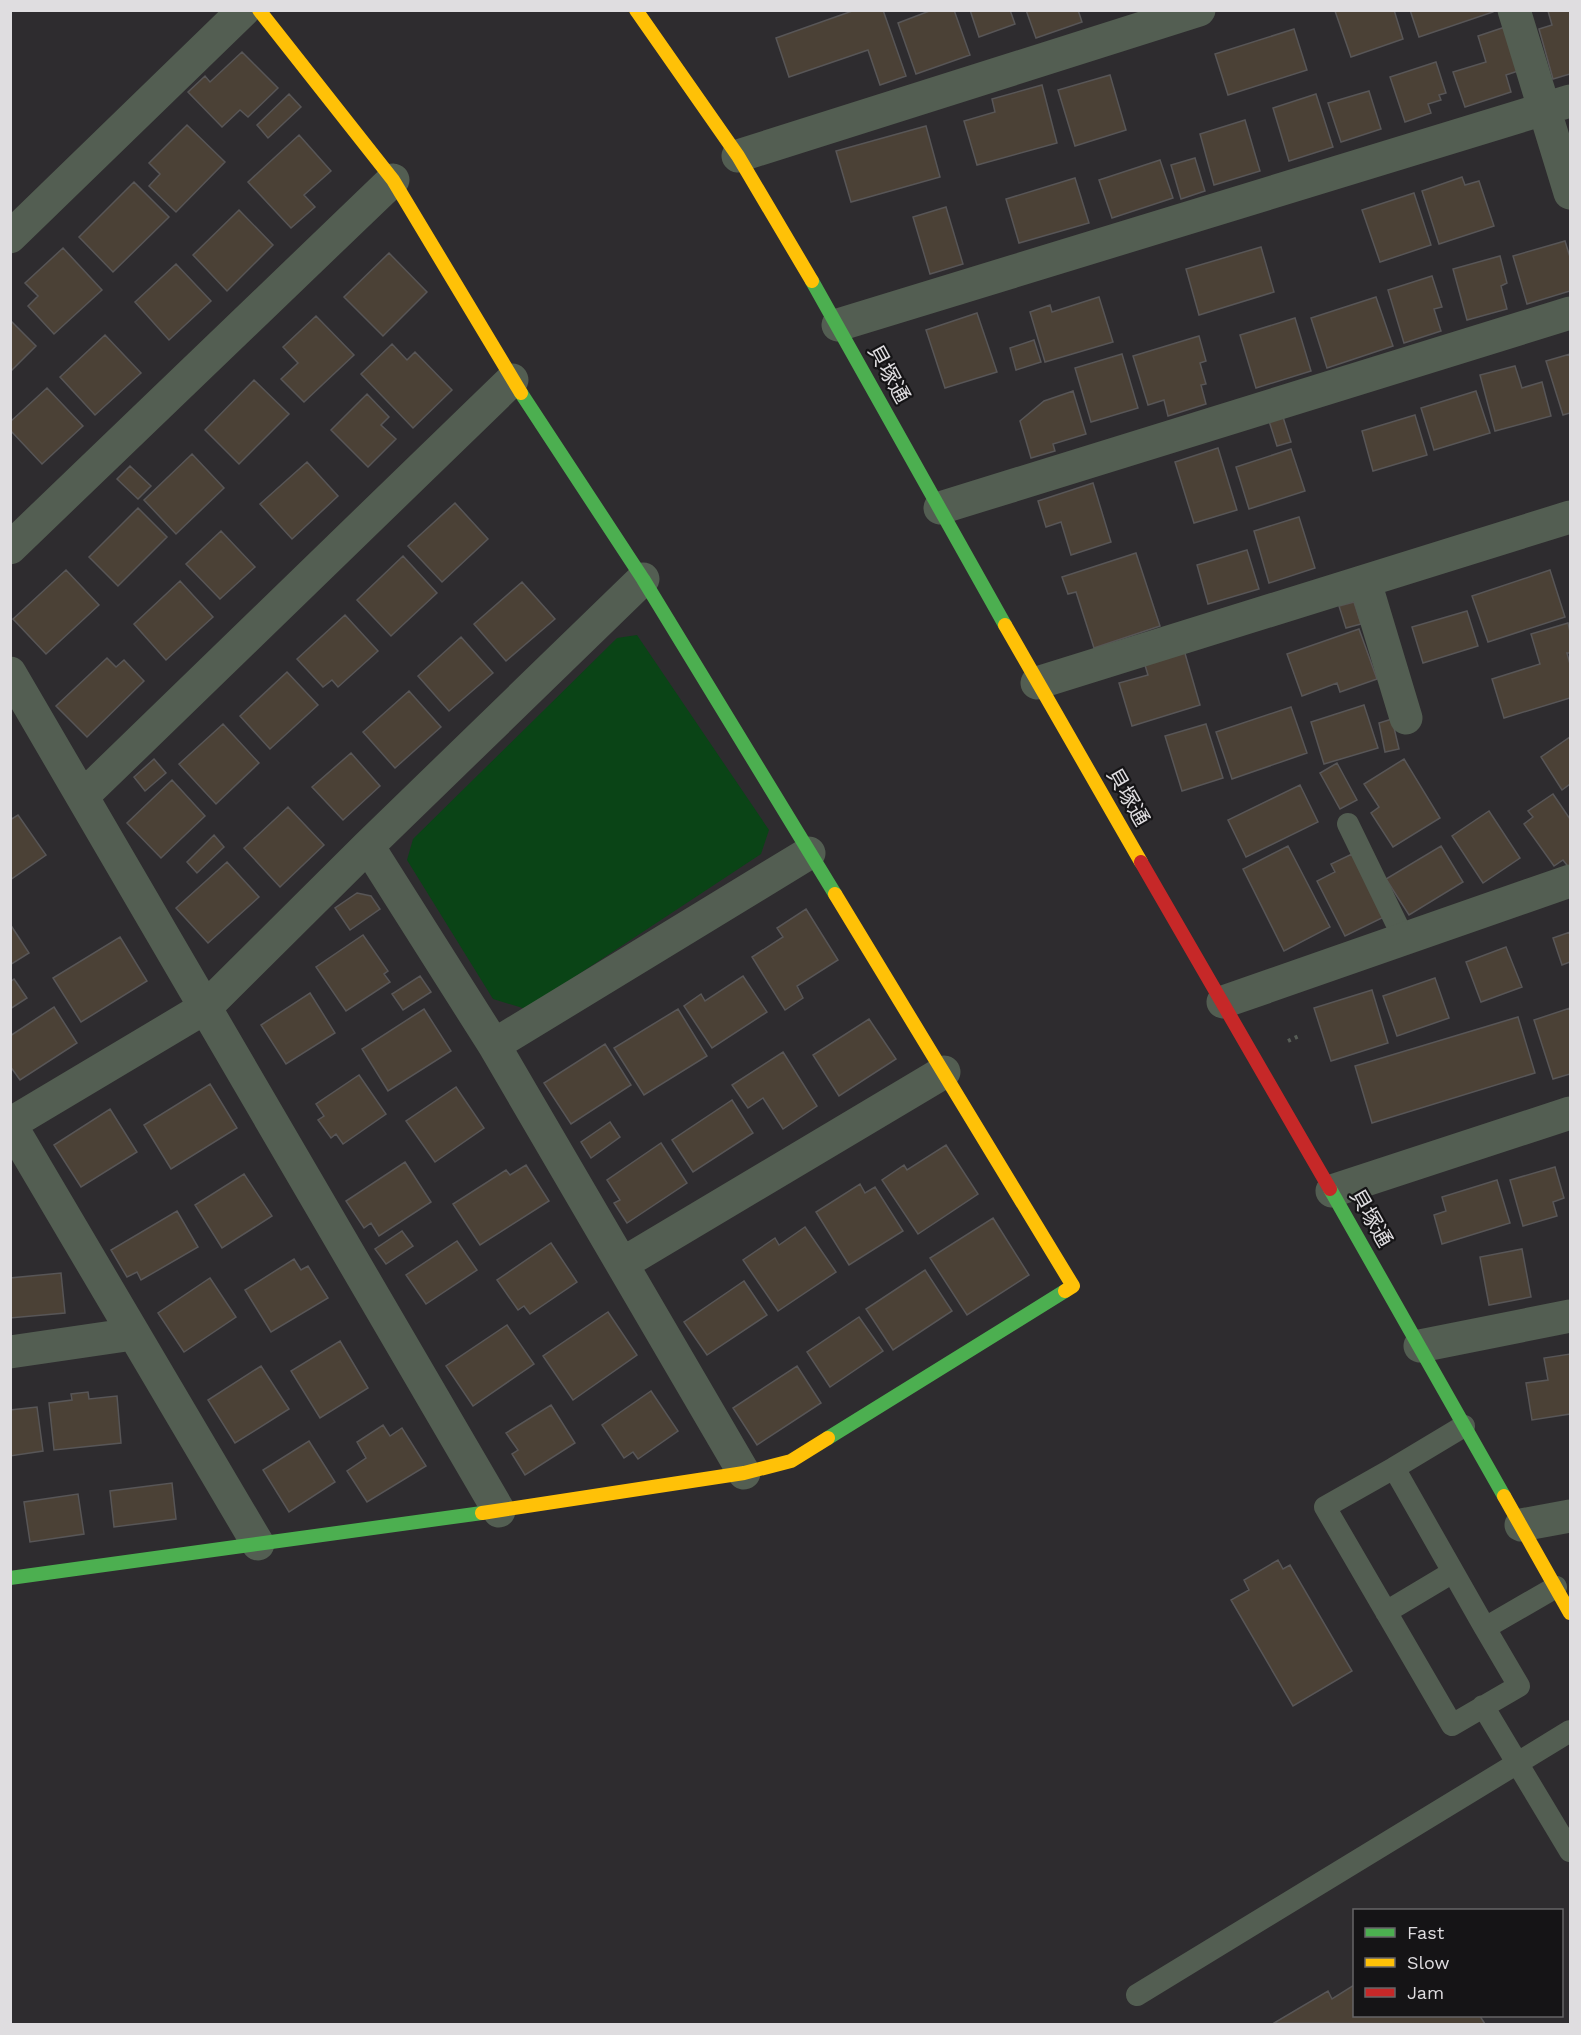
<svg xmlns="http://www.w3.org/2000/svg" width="1581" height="2035" font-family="'Work Sans','Noto Sans JP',sans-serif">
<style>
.green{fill:#0a4416}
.building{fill:#4b4136;stroke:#585657;stroke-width:1.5}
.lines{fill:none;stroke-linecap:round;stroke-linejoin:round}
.path{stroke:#575d56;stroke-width:4;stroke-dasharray:3 4.5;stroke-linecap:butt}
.lane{stroke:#535e52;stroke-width:22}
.street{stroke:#535e52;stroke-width:33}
.fast{stroke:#4caf50;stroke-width:14}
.slow{stroke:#ffc107;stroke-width:14}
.jam{stroke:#c62828;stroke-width:14}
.labels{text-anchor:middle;stroke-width:4.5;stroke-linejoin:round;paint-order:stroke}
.street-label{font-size:21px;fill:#dfdde0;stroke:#151416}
</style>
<rect width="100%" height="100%" fill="#2e2c2f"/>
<path class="green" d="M637 635 769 830 761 854 526 1009 493 999 407 860 413 839 617 638Z"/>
<path class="building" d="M855 10H883L906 76 880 85 868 50 789 77 776 38Z
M932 10H954L970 55 916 74 898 23Z
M970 10H1010L1015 24 979 37Z
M1026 10H1078L1082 22 1036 38Z
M1394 10 1403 39 1351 57 1335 11Z
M1410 10H1493V12L1419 37Z
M1570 10V74L1553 79 1539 29 1552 25 1548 11Z
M1505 27 1518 71 1506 75 1511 92 1465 107 1453 72 1486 62 1478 36Z
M1294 29 1307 70 1228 95 1215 54Z
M242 52 278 88 248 117 240 110 222 127 188 92 205 76 210 82Z
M1436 62 1446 93 1439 95 1441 100 1428 104 1431 113 1405 122 1390 77Z
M1110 75 1126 130 1075 146 1058 90Z
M1042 85 1057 143 977 165 964 121 995 112 992 99Z
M1369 91 1381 129 1341 142 1328 103Z
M289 94 301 107 268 138 257 125Z
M1316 94 1333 147 1289 161 1273 108Z
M1245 120 1260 171 1214 185 1200 134Z
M187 125 225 162 176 212 149 186 160 174 149 163Z
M926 126 940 177 851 202 836 151Z
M299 135 331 171 304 195 315 207 291 228 248 182Z
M1195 158 1205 191 1181 199 1171 165Z
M1160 160 1173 198 1112 218 1099 180Z
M1462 177 1465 185 1479 181 1494 226 1439 244 1422 191Z
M1075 178 1089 223 1019 243 1006 199Z
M134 182 169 217 113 272 79 237Z
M1414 193 1431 245 1380 262 1362 210Z
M946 207 963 264 930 274 913 217Z
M239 210 273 245 227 291 193 255Z
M1565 241 1570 257V291L1527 304 1513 256Z
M1261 247 1274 292 1199 315 1186 269Z
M63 248 102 290 54 334 28 306 38 296 25 283Z
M389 253 427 292 383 336 344 297Z
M1500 256 1507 283 1501 286 1507 309 1467 320 1453 269Z
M176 264 211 301 169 340 135 302Z
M1432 276 1442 307 1434 309 1441 331 1404 343 1388 290Z
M1099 297 1113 342 1045 362 1030 312 1050 305 1052 312Z
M1376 297 1393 346 1327 368 1311 318Z
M977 313 997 372 945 388 926 330Z
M316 316 354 355 304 402 281 379 298 363 283 347Z
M1295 318 1311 371 1256 388 1240 335Z
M10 320 36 346 10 372Z
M105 335 141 373 95 415 60 377Z
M1199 336 1206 361 1200 363 1206 384 1201 385 1206 404 1168 416 1164 400 1148 405 1133 356Z
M1034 340 1041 362 1016 370 1010 348Z
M392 344 407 360 415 352 452 390 413 428 361 374Z
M1122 354 1138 408 1091 422 1075 368Z
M1570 354V413L1563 415 1546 361Z
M1515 366 1522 388 1542 382 1551 416 1495 431 1480 375Z
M254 380 289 414 239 464 205 430Z
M47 388 83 426 42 464 10 430V422Z
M1073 391 1086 434 1053 444 1055 451 1031 458 1020 421 1044 401Z
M1476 391 1490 433 1434 450 1421 408Z
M367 394 389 417 381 425 396 439 368 467 331 430Z
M1415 415 1427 455 1373 471 1362 431Z
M1283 417 1291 442 1277 446 1269 421Z
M1218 448 1237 510 1194 523 1175 462Z
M1291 449 1305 491 1249 509 1236 467Z
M192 454 224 488 176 534 144 500Z
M307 462 338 496 292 539 260 504Z
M130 466 151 486 138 499 117 479Z
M1093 483 1111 542 1071 555 1061 522 1046 527 1038 501Z
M455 503 488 539 442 582 408 546Z
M138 508 167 537 118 586 89 557Z
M1299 517 1315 568 1269 583 1254 531Z
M221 531 255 567 220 599 186 564Z
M1247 550 1259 589 1208 604 1197 565Z
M1136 553 1160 626 1094 648 1076 592 1068 594 1062 577Z
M403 556 437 593 391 636 357 600Z
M66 570 99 605 46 654 13 619Z
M1550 570 1565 617 1488 642 1472 596Z
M180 581 213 617 166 660 134 624Z
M522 582 555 619 506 661 474 624Z
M1354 602 1361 624 1346 628 1339 606Z
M1467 611 1478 646 1423 663 1412 627Z
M345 615 378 651 338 687 332 680 323 687 297 659Z
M1568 623 1570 632V653H1567L1570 664V698L1504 718 1492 679 1540 664 1531 634Z
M1359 629 1377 679 1340 692 1337 683 1302 696 1287 654Z
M461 637 493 673 449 711 418 676Z
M1184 650 1200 705 1132 726 1119 683 1148 675 1144 662Z
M107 658 116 667 124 660 144 681 87 737 56 706Z
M287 672 318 705 270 749 240 716Z
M409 691 441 727 395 768 363 732Z
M1364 705 1378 748 1324 764 1311 722Z
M1291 707 1307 753 1232 779 1216 732Z
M1392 719 1399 749 1385 752 1379 723Z
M223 724 259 763 216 804 179 764Z
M1206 724 1223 778 1182 791 1165 736Z
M1570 737V784L1562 790 1541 757Z
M351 753 380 786 343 820 312 787Z
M154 759 166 773 145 791 134 777Z
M1404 759 1440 818 1393 847 1371 813 1379 807 1364 784Z
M1337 763 1357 800 1340 809 1320 773Z
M172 780 205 816 161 858 127 823Z
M1300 785 1318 822 1246 857 1228 820Z
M1553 794 1570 819V869L1563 860 1554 866 1524 824 1533 817 1528 811Z
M288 807 324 845 280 887 244 848Z
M1489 811 1520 858 1483 883 1452 836Z
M18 815 46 855 10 880V820Z
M214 835 224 847 197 873 187 862Z
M1288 846 1330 927 1284 951 1243 869Z
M1441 846 1463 882 1409 915 1386 879Z
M1352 854 1384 917 1345 936 1317 881 1335 872 1331 864Z
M227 862 259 897 208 943 176 908Z
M357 893 371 896 380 909 350 930 335 908Z
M806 909 838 960 797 986 803 998 785 1010 752 957 783 937 777 928Z
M10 924 29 953 10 965Z
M1570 932V962L1562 965 1553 938Z
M363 935 388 971 384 974 390 982 346 1011 316 967Z
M120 937 147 981 81 1022 53 978Z
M1506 947 1522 987 1481 1002 1466 962Z
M420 976 431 992 403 1010 392 994Z
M743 976 767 1012 712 1048 684 1006 701 994 705 1001Z
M1435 978 1449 1018 1397 1036 1383 996Z
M14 979 27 998 10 1009V982Z
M1372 990 1388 1043 1331 1061 1314 1008Z
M310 993 335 1033 286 1064 261 1025Z
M54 1007 77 1043 20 1080 10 1066V1036Z
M1570 1008V1074L1553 1079 1534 1020Z
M424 1009 451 1051 388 1091 362 1049Z
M678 1009 707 1056 644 1095 614 1048Z
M1518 1017 1535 1073 1372 1123 1355 1066Z
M869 1019 896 1059 839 1096 813 1055Z
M605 1044 631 1085 571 1124 544 1083Z
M783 1052 817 1106 783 1129 763 1098 748 1108 732 1085Z
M359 1075 386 1114 343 1144 336 1134 331 1138 318 1120 324 1116 316 1104Z
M210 1084 237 1128 171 1169 144 1125Z
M456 1087 484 1128 435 1162 406 1121Z
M732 1100 753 1133 693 1172 672 1140Z
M110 1109 137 1152 81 1187 54 1145Z
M610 1122 620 1137 591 1158 581 1142Z
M661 1143 687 1183 627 1223 614 1203 620 1200 607 1180Z
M946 1145 978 1194 918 1234 882 1180 904 1165 907 1170Z
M405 1162 431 1202 379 1236 371 1223 364 1228 346 1201Z
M526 1165 549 1201 480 1245 453 1204 506 1170 510 1175Z
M1555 1167 1564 1198 1553 1202 1557 1216 1523 1226 1510 1180Z
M244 1174 272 1216 222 1248 195 1205Z
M1497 1180 1510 1223 1442 1244 1434 1215 1446 1211 1442 1197Z
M860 1184 865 1193 875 1187 903 1231 849 1265 816 1212Z
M177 1211 198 1247 141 1280 137 1272 127 1277 111 1250Z
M993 1218 1029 1275 967 1315 930 1258Z
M805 1227 836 1272 778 1311 743 1260 775 1238 779 1245Z
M402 1231 413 1246 386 1264 375 1249Z
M457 1241 477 1270 426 1304 406 1275Z
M551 1243 577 1282 530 1314 524 1306 518 1310 497 1280Z
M1522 1249 1531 1297 1489 1305 1480 1257Z
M294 1259 301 1270 308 1266 328 1298 271 1332 245 1290Z
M925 1270 952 1311 893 1350 866 1309Z
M61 1273 65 1313 10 1318V1278Z
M210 1278 236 1317 184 1352 158 1313Z
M744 1281 767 1315 707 1355 684 1322Z
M608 1312 637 1355 573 1400 543 1356Z
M859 1317 883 1351 830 1387 807 1352Z
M507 1325 534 1364 473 1406 446 1366Z
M340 1341 368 1388 320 1418 291 1371Z
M1570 1354V1414L1532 1420 1526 1383 1548 1380 1544 1358Z
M261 1366 289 1409 235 1443 208 1400Z
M797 1366 821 1403 757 1445 733 1408Z
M651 1391 678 1431 638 1459 633 1452 624 1458 602 1425Z
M88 1392 89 1399 117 1396 121 1443 54 1450 49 1403 72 1400 71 1394Z
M551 1405 575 1443 525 1475 512 1454 518 1450 506 1433Z
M37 1407 43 1451 10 1456V1410Z
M383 1425 390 1436 402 1428 426 1466 367 1502 347 1471 366 1458 357 1442Z
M309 1441 335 1482 289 1512 263 1470Z
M172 1483 176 1519 114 1527 110 1491Z
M78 1494 84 1534 30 1542 24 1502Z
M1278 1560 1283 1569 1290 1565 1352 1671 1293 1706 1231 1600 1249 1590 1244 1580Z
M1354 1985V2016H1480L1485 2024 1274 2023 1328 1991 1332 1999Z"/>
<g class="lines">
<path class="path" d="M1288 1041 1301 1035"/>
<path class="lane" d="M1348 824 1404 939
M1464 1426 1394 1468 1485 1628 1556 1587
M1394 1468 1325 1507 1452 1725 1519 1686 1485 1628
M1386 1612 1453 1572
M1483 1706 1570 1851
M1137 1995 1570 1731"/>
<path class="street" d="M1514 10 1570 193
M738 156 1199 10
M10 237 244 10
M838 325 1570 101
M940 508 1570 313
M10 548 393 180
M1365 582 1406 718
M10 673 499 1511
M1037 683 1570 517
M83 796 512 380
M368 846 494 1045 744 1473
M1223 1002 1570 881
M494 1045 809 853
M10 1124 206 1007 368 846 643 579
M10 1124 258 1544
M1332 1191 1570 1113
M622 1264 944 1072
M1420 1346 1570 1316
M10 1352 133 1334
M1521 1525 1570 1516"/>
<path class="fast" d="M812 281 1005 625
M521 393 643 579 835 894
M1330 1189 1504 1496
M828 1438 1065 1291
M10 1578 482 1513"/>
<path class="slow" d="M259 10 393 180 521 393
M636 10 738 156 812 281
M1005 625 1141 862
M835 894 1073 1286 1065 1291
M1504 1496 1570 1613
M482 1513 744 1473 791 1461 828 1438"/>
<path class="jam" d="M1141 862 1330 1189"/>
</g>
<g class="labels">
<g class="street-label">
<text transform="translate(889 374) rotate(61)" y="7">貝塚通</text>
<text transform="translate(1128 797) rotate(60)" y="7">貝塚通</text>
<text transform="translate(1371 1218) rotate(60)" y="7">貝塚通</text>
</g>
</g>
<rect width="1581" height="2035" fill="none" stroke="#dfdde0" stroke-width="24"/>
<rect x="1353" y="1909" width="210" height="108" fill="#151416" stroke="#666467" stroke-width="1.5"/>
<rect x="1365" y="1928" width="30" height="9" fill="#4caf50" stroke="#666467" stroke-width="1.5"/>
<text x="1407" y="1939" font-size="18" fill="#dfdde0">Fast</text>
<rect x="1365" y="1958" width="30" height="9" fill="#ffc107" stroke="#666467" stroke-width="1.5"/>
<text x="1407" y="1969" font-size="18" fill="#dfdde0">Slow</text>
<rect x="1365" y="1988" width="30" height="9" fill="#c62828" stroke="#666467" stroke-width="1.5"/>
<text x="1407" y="1999" font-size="18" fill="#dfdde0">Jam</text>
</svg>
